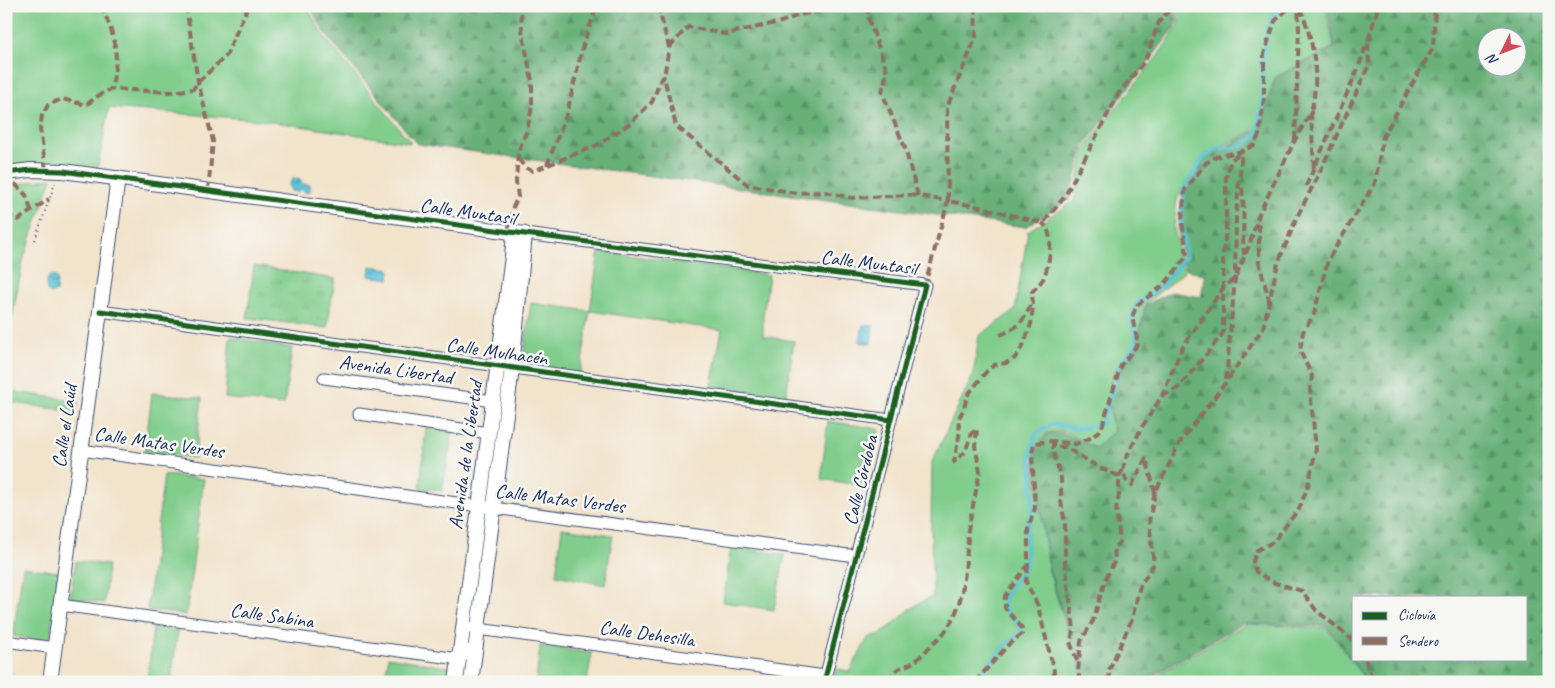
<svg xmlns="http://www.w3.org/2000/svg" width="1555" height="688" font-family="Caveat,sans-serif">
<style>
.grass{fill:#80cd8c;stroke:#4e7e75}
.forest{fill:url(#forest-firs);stroke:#42706b;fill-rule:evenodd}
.park{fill:url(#park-tufts);stroke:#4e7e75}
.water{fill:url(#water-waves);stroke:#3b789a}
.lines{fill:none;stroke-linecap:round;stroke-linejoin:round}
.stream{stroke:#5bc2d7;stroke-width:4}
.minor-casing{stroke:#3b4a6e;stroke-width:13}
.tertiary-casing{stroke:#3b4a6e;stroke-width:16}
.path{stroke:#3b4a6e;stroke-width:2;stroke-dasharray:1 4;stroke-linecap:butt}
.minor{stroke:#fff;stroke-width:11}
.tertiary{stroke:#fff;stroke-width:14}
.quiet{stroke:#8d6e63;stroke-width:4;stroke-dasharray:8 4;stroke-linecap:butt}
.cycleway-casing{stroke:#f6f6f2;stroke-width:8}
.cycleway{stroke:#1b5e20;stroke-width:5}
.labels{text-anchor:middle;stroke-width:5;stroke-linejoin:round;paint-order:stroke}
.street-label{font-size:20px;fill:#1b2f5e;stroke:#f6f6f2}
</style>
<defs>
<pattern id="forest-firs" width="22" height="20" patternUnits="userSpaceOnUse" patternTransform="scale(1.25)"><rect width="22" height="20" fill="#68b078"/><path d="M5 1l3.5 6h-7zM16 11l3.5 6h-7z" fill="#559066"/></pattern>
<pattern id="park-tufts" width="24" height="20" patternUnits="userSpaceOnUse" patternTransform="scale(1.25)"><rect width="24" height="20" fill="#80cd8c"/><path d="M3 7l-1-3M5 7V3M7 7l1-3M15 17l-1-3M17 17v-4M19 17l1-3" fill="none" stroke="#6eb07b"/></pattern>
<pattern id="water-waves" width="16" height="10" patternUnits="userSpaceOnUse" patternTransform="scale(1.25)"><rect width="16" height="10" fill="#5bc2d7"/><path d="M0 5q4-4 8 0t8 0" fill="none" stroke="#4a9eb2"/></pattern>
</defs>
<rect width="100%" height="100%" fill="#f6f6f2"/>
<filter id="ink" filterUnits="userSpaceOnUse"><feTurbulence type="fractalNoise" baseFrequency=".02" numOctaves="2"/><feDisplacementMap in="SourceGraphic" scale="10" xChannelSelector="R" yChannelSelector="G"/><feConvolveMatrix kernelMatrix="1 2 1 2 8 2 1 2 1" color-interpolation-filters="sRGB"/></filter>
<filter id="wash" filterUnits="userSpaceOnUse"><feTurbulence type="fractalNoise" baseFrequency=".0096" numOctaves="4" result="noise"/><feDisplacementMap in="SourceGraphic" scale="20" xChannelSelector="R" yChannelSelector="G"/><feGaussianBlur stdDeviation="1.12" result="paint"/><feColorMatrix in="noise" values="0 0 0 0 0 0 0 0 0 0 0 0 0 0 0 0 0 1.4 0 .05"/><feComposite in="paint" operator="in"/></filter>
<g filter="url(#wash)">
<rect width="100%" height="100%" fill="#f2e3cb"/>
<path class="grass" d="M6 6H306L326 39 411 143 261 120 109 108 97 171 51 162 6 170Z
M1171 6H1325L1334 47 1275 77 1260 127 1205 155 1177 199 1174 228 1184 272 1146 303 1135 351 1114 371 1107 405 1114 431 1096 448 1063 431 1046 433 1032 457 1049 572 1084 682H833L835 669 850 671 868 638C873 636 879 635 883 632 902 619 910 604 933 597L931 527 932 462 973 375 979 336 1015 310 1028 231 1074 201 1084 149 1159 54 1181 22Z
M52 178 23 261 6 350V186Z
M599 251 769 275 763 316V336L794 341 786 396 711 386 722 330 590 311 580 374 522 366 531 303 590 311Z
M230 337 292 348 284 405 225 398Z
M9 391 78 401 76 412 8 402Z
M152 393 202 398 195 458 145 451Z
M828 421 880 429 864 486 821 479Z
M426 427 453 432 442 491 420 488Z
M164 475 204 479 186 615 147 610Z
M562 528 613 535 605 585 556 575Z
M731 547 785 555 774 610 723 602Z
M76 561 108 565 104 603 70 598Z
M23 567 59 572 50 641 13 636Z
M1246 624 1327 628 1367 682H1145Z
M153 627 178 630 171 682H147Z
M540 646 592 653 587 682H536Z
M388 657 452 668 449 682H385Z"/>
<path class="forest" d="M309 6H1169L1179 22 1083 147 1070 199 1025 227 417 144 328 37Z
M1327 6H1549V682H1368L1327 626 1243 623 1142 682H1086L1050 573 1034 457 1047 434 1063 433 1096 449 1114 431 1109 404 1116 371 1135 352 1147 304 1171 292 1201 297 1205 275 1185 269 1178 229 1181 201 1206 157 1261 128 1276 78 1335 47ZM1488 38H1518V68H1488ZM1354 597H1526V659H1354Z"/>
<path class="park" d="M254 266 335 279 327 328 247 318Z"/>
<path class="water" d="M294 178 300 180 303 185 306 184 310 185V191L306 193 302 189 297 192 291 191 289 184Z
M370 266 390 269 389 279 369 276Z
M51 275 55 276 57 280 56 291 51 294 48 292C45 287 46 278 51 275Z
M863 325 873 326 871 344 860 342Z"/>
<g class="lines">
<path class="stream" d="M973 682 1008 642 1021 634V628L1004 608 1005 596 1026 565 1027 529 1033 507 1031 454 1036 434 1053 424 1077 429 1102 424 1120 365 1137 343 1131 317 1136 304 1163 285 1186 256 1181 220 1184 189 1203 158 1219 148 1240 147 1257 135 1262 104 1263 56 1267 31 1277 6"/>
</g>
</g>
<g filter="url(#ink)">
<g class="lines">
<g class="minor-casing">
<path id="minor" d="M525 234 925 285 824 682
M100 311 891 420
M324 378 493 401
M359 414 489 433
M81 450 478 506 856 556
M60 605 459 659 475 647
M463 627 825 676
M6 641 54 648"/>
</g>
<g class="tertiary-casing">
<path id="tertiary" d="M6 173 31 170 63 171 525 234 512 368 471 682
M50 682 118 178
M456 682 512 257 514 233"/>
</g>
<path class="path" d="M35 240 55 183"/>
<use href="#minor" class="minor"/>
<use href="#tertiary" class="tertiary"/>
<path class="quiet" d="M101 6C116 38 120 55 111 89
M186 6 198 82 213 141 208 191
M658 6 669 47 664 77
M868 6V17L887 71 882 92 905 148 918 196 948 201 925 285
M975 6 976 37 947 107 948 201 980 207 1042 223 1046 220 1065 196 1119 93 1145 61 1159 22 1173 6
M1300 8C1314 41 1320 77 1311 112
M669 47 688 27 726 34 781 22 799 15 832 9 834 6
M1295 140 1299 30 1298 6
M518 159 526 168 533 171 597 145 629 124 652 102 661 79 664 77 676 126 748 185 797 193 825 192 852 198 909 195 918 196
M547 165 567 113 583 45 597 6
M46 170 40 129 42 116 48 105 62 99 86 105 98 96 111 89 172 92 193 89 198 82 226 56 248 6
M6 175 26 195 31 210
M1306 186 1357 71 1366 46
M1242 188C1245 210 1242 232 1244 255
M6 214 18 220 49 199
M1259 224V262L1269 300
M508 232 513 207 518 197 516 182 518 152 527 130 532 107V81L522 30 521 6
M1000 335C1015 329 1026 321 1030 304
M1226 380 1235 278 1236 215 1242 151
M1162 396 1178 388 1210 350 1223 333V252L1226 231V178L1231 160 1240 153
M1053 441V451L1061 478V501L1065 524V563L1074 630 1070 642 1079 666
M1058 447H1065L1100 468 1119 476
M1155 493 1146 458 1132 485 1126 480 1123 470 1126 458 1142 427 1162 396 1182 348 1223 288 1235 278 1249 246 1259 214 1295 140 1311 112 1314 169
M1028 565 1026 582 1038 606 1054 671 1053 682
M1354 641 1316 610 1302 591 1275 583 1256 572 1253 561 1257 550 1273 542 1299 509 1308 486 1316 449 1310 391 1312 376 1300 351 1303 332 1314 314 1328 260 1375 183 1383 137 1420 70 1433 48 1435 6
M1365 659 1374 682
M891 682C891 678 892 674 895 671 899 667 909 666 915 661 921 657 930 646 937 640 965 614 964 576 968 540L967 535 980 471 975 446 977 429 972 433 965 452 954 462 960 431 958 420 964 408 967 396 986 372 994 365 1006 363 1015 358 1024 344 1031 324 1033 306 1032 292C1035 288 1040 284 1043 279 1049 267 1056 231 1042 223
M975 682 1009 644 1022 634V628L1005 608V596L1028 565V529L1035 508 1032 454 1034 443 1053 441 1076 444 1093 437 1102 427 1121 365 1138 344 1132 317 1137 305 1164 285 1187 256 1182 220 1185 190 1206 163 1216 157 1242 151 1254 145 1259 135 1264 99V54L1275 21 1291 6
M1080 682 1078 672 1081 641 1093 621 1105 580 1115 560 1114 547 1120 542 1116 508 1119 495V476L1123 470
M1110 682 1109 670 1132 619 1140 586 1154 564 1149 521 1155 493 1179 444 1226 382 1263 328 1278 263 1297 217 1318 176 1369 65 1368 41 1377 11 1376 6"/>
<g class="cycleway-casing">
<path id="cycleway" d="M6 173 31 170 63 171 525 234 925 285 824 682
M100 311 891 420"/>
</g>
<use href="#cycleway" class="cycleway"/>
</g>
</g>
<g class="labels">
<g class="street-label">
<text transform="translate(468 211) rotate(8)" y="7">Calle Muntasil</text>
<text transform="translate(869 262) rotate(7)" y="7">Calle Muntasil</text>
<text transform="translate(497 351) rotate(8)" y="7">Calle Mulhacén</text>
<text transform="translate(396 369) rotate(8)" y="7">Avenida Libertad</text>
<text transform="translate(64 426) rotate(-82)" y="7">Calle el Laúd</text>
<text transform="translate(159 442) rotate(8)" y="7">Calle Matas Verdes</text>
<text transform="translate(465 455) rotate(-82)" y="7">Avenida de la Libertad</text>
<text transform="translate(860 480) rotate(-76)" y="7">Calle Córdoba</text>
<text transform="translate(560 498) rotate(7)" y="7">Calle Matas Verdes</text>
<text transform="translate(272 615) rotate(8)" y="7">Calle Sabina</text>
<text transform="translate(647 633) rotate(8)" y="7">Calle Dehesilla</text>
</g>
</g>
<rect width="1555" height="688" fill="none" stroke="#f6f6f2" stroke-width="25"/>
<rect x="1352" y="596" width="175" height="65" fill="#f6f6f2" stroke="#9ea6b7"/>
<rect x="1362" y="612" width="25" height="8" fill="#1b5e20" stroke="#9ea6b7"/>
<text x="1398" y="620" font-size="15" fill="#1b2f5e">Ciclovía</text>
<rect x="1362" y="637" width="25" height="8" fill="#8d6e63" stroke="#9ea6b7"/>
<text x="1398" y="646" font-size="15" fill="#1b2f5e">Sendero</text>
<g transform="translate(1502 52) rotate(228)"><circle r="24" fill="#f6f6f2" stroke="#9ea6b7"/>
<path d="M0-4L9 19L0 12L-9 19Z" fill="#d1495b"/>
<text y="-8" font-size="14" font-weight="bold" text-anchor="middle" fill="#1b2f5e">N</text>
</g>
</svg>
